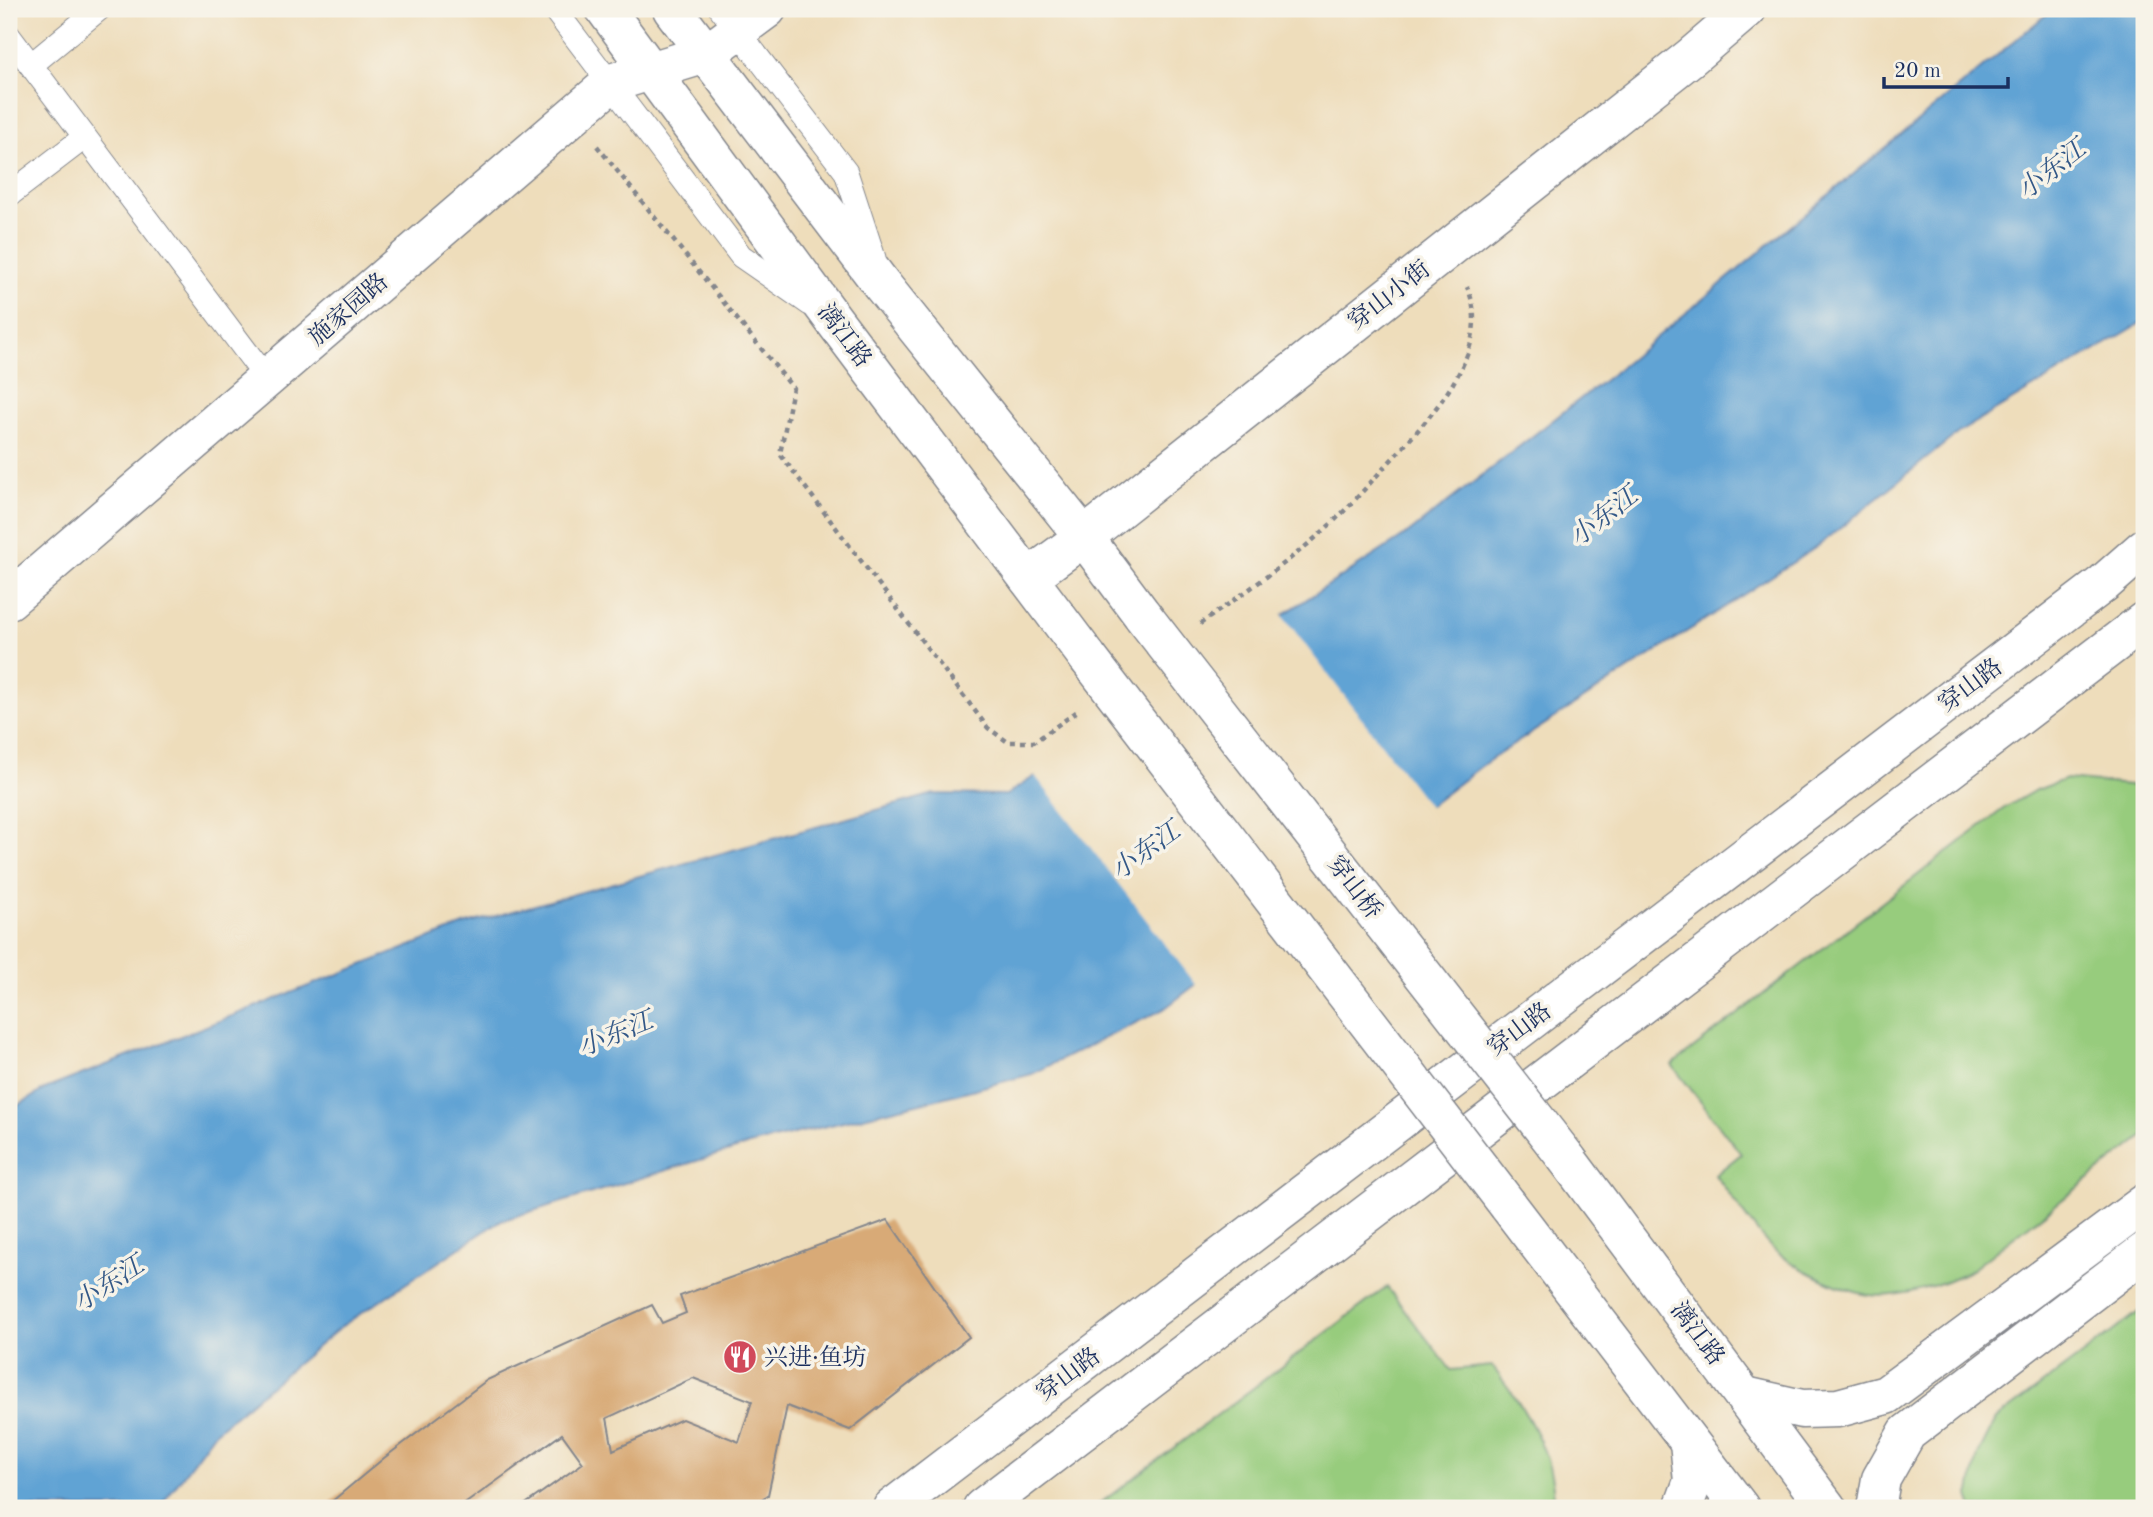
<svg xmlns="http://www.w3.org/2000/svg" width="2153" height="1517" font-family="'Old Standard TT','Noto Serif SC',serif">
<style>
.green{fill:#97cc7d;stroke:#597e6e;stroke-width:2}
.water{fill:#60a3d4;stroke:#3e6999;stroke-width:2}
.pier{fill:#edb}
.building{fill:#d8aa77;fill-rule:evenodd}
.lines{fill:none;stroke-linecap:round;stroke-linejoin:round}
.service-casing{stroke:#84868c;stroke-width:25}
.minor-casing{stroke:#84868c;stroke-width:41}
.tertiary-casing{stroke:#84868c;stroke-width:41}
.secondary-casing{stroke:#84868c;stroke-width:41}
.trunk-casing{stroke:#84868c;stroke-width:41}
.path{stroke:#84868c;stroke-width:4.5;stroke-dasharray:5 5;stroke-linecap:butt}
.service{stroke:#fff;stroke-width:23}
.minor{stroke:#fff;stroke-width:38}
.tertiary{stroke:#fff;stroke-width:38}
.secondary{stroke:#fff;stroke-width:38}
.trunk{stroke:#fff;stroke-width:38}
.trunk-bridge-casing{stroke:#84868c;stroke-width:41;stroke-linecap:butt}
.trunk-bridge{stroke:#fff;stroke-width:38}
.labels{text-anchor:middle;stroke-width:7;stroke-linejoin:round;paint-order:stroke}
.street-label{font-size:24px;fill:#1b2f5e;stroke:#f7f3e8}
.poi-label{font-size:24px;fill:#1b2f5e;stroke:#f7f3e8;text-anchor:start}
.water-label{font-size:26px;font-style:italic;fill:#335887;stroke:#f7f3e8}
</style>
<rect width="100%" height="100%" fill="#f7f3e8"/>
<filter id="ink" filterUnits="userSpaceOnUse"><feTurbulence type="fractalNoise" baseFrequency=".0143" numOctaves="2"/><feDisplacementMap in="SourceGraphic" scale="14" xChannelSelector="R" yChannelSelector="G"/><feConvolveMatrix kernelMatrix="1 2 1 2 8 2 1 2 1" color-interpolation-filters="sRGB"/></filter>
<filter id="wash" filterUnits="userSpaceOnUse"><feTurbulence type="fractalNoise" baseFrequency=".00686" numOctaves="4" result="noise"/><feDisplacementMap in="SourceGraphic" scale="28" xChannelSelector="R" yChannelSelector="G"/><feGaussianBlur stdDeviation="1.57" result="paint"/><feColorMatrix in="noise" values="0 0 0 0 0 0 0 0 0 0 0 0 0 0 0 0 0 1.4 0 .05"/><feComposite in="paint" operator="in"/></filter>
<g filter="url(#wash)">
<rect width="100%" height="100%" fill="#edb"/>
<path class="green" d="M2066 779 2130 785 2144 791V1136L1973 1269C1944 1284 1901 1299 1869 1295 1842 1291 1791 1266 1772 1248 1753 1230 1732 1196 1715 1175L1741 1154 1672 1065 2003 809 2034 791Z
M1387 1287 1451 1370 1492 1366C1524 1407 1556 1454 1554 1508H1094Z
M2144 1308V1508H1973L1969 1496 1978 1455 1996 1419Z"/>
<path class="water" d="M2053 9H2144V321L1958 433 1818 546 1484 764 1164 1009 1032 1074 945 1097 749 1145 500 1221 342 1326 215 1432 159 1508H9V1111L45 1089 467 924 934 794 1006 795 1407 534 1616 371Z"/>
<path class="pier" d="M1280 612 1431 809 1198 987 1033 773Z"/>
<g id="blocks">
<path class="building" d="M888 1220 969 1337 850 1430 787 1406 768 1495 747 1508H520L583 1463 562 1434 459 1508H324L384 1458 487 1380 652 1305 662 1323 686 1313 680 1296ZM693 1378 752 1401 739 1442 682 1419 613 1450 607 1418Z"/>
</g>
</g>
<g filter="url(#ink)">
<use href="#blocks" fill-opacity="0" stroke="#84868c" stroke-width="2"/>
<g class="lines">
<g class="service-casing">
<path id="service" d="M554 9 741 256 810 304
M721 9 846 172 874 258
M9 36 267 379
M31 65 99 9
M9 195 85 137"/>
</g>
<g class="minor-casing">
<path id="minor" d="M706 54 767 9"/>
</g>
<g class="tertiary-casing">
<path id="tertiary" d="M1028 578 1084 537 1691 57 1747 9
M9 600 611 83 706 54"/>
</g>
<g class="secondary-casing">
<path id="secondary" d="M1745 1396 1802 1409 1838 1408 1886 1395 2144 1204
M892 1508 2104 583 2144 548
M982 1508 2144 621
M1683 1508 1693 1481 1689 1442
M1876 1508 1881 1479 1907 1433 2144 1252"/>
</g>
<g class="trunk-casing">
<path id="trunk" d="M605 9 833 319 1088 658
M672 9 882 285 1084 537 1143 616
M1567 1159 1827 1508
M1508 1205 1740 1508"/>
</g>
<path class="path" d="M597 146 793 388 780 454 988 728 1008 742H1034L1079 710
M1200 624C1247 591 1294 559 1335 520 1356 500 1374 478 1394 457 1432 415 1495 349 1467 287"/>
<use href="#service" class="service"/>
<use href="#minor" class="minor"/>
<use href="#tertiary" class="tertiary"/>
<use href="#secondary" class="secondary"/>
<use href="#trunk" class="trunk"/>
<g class="trunk-bridge-casing">
<path id="trunk-bridge" d="M1143 616 1567 1159
M1088 658 1508 1205"/>
</g>
<use href="#trunk-bridge" class="trunk-bridge"/>
</g>
</g>
<defs>
<g id="restaurant-disc" transform="scale(1.75)"><circle r="9.5" fill="#d1495b" stroke="#f7f3e8"/><path d="M-5-6h1v4h1v-4h1v4h1v-4h1v5L-1.5 .5V6h-2V.5L-5-1ZM5-6V6H3V1.5H1.5Q1.5-4 5-6Z" fill="#fff"/></g>
</defs>
<g fill-rule="evenodd">
<use href="#restaurant-disc" x="740" y="1357"/>
</g>
<g class="labels">
<g class="street-label">
<text transform="translate(1389 295) rotate(-38)" y="8">穿山小街</text>
<text transform="translate(348 309) rotate(-41)" y="8">施家园路</text>
<text transform="translate(845 335) rotate(53)" y="8">漓江路</text>
<text transform="translate(1970 685) rotate(-37)" y="8">穿山路</text>
<text transform="translate(1355 887) rotate(52)" y="8">穿山桥</text>
<text transform="translate(1519 1029) rotate(-37)" y="8">穿山路</text>
<text transform="translate(1698 1333) rotate(53)" y="8">漓江路</text>
<text transform="translate(1068 1374) rotate(-37)" y="8">穿山路</text>
</g>
<g class="poi-label">
<text x="764" y="1365">兴进·鱼坊</text>
</g>
<g class="water-label">
<text transform="translate(2051 169) rotate(-38)" y="9">小东江</text>
<text transform="translate(1603 516) rotate(-38)" y="9">小东江</text>
<text transform="translate(1145 850) rotate(-36)" y="9">小东江</text>
<text transform="translate(615 1033) rotate(-22)" y="9">小东江</text>
<text transform="translate(108 1283) rotate(-33)" y="9">小东江</text>
</g>
</g>
<rect width="2153" height="1517" fill="none" stroke="#f7f3e8" stroke-width="35"/>
<path d="M1884 77v10h124v-10" fill="none" stroke="#1b2f5e" stroke-width="3.5"/>
<text x="1894" y="77" font-size="21" fill="#1b2f5e" stroke="#f7f3e8" stroke-width="5" paint-order="stroke">20 m</text>
</svg>
